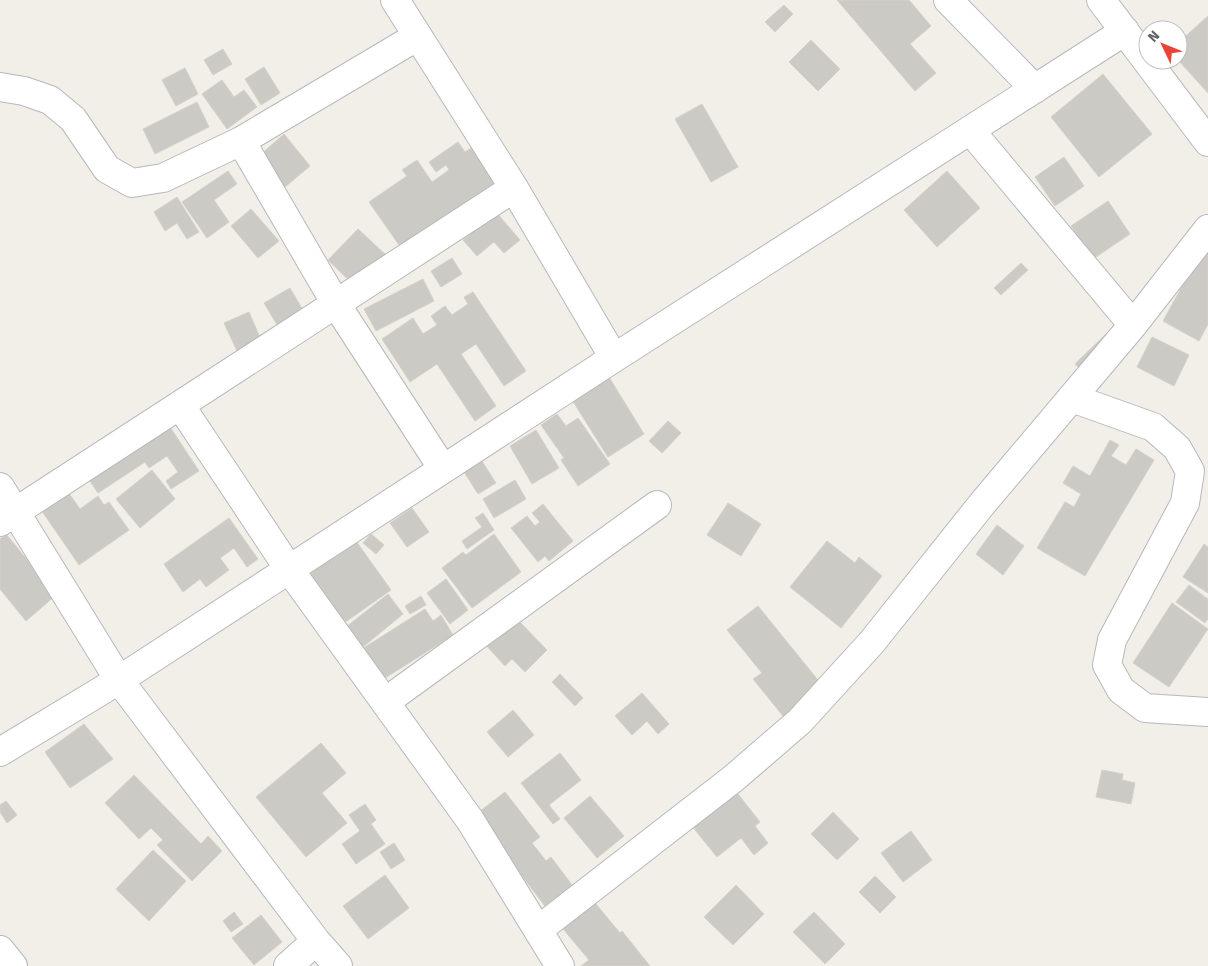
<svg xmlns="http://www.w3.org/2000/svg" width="1208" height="966" font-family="'Fira Sans',sans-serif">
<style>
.building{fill:#cccac5;stroke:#d6d1c6}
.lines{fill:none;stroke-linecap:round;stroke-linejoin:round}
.minor-casing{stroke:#b5b8bc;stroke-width:30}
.minor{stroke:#fff;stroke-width:28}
</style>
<rect width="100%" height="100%" fill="#f1efe8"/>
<path class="building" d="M837 0H909L931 26 910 44 936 73 915 91Z
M784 5 793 14 775 32 765 22Z
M1208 16V93L1178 60V43Z
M811 40 840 69 818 91 789 62Z
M223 49 232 64 213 75 204 60Z
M264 67 280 93 261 105 245 79Z
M185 68 198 94 176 106 162 80Z
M1103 74 1152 134 1099 177 1051 117Z
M222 80 234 97 244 90 257 107 227 129 202 94Z
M197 102 209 127 155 154 143 129Z
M702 104 738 167 711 182 675 119Z
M284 134 310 166 285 187 259 156Z
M458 142 465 152 473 147 501 187 406 255 369 202 407 176 402 170 417 160 432 182 449 170 446 165 436 172 429 162Z
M1064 157 1084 186 1055 206 1035 177Z
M228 171 237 184 214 200 229 222 207 238 182 202Z
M947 171 980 208 937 247 904 210Z
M177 197 199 232 187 239 177 223 165 231 154 212Z
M1108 201 1130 234 1093 259 1071 226Z
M251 209 279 241 258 258 231 226Z
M496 212 520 240 504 253 494 242 477 256 463 240Z
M358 229 386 255 356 287 328 260Z
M1208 240V324L1199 341 1163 321Z
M452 258 462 274 441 287 431 271Z
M1021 263 1028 270 1001 295 994 288Z
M423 279 434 301 376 331 364 309Z
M290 288 307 317 282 333 264 303Z
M473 292 526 371 504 386 476 344 461 354 496 406 475 421 437 364 410 382 382 339 413 318 423 334 437 325 431 316 445 306 452 315 468 304 464 297Z
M249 312 262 342 238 353 224 323Z
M1108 332 1116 341 1084 373 1075 364Z
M1152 337 1189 355 1174 386 1137 367Z
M604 369 644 434 608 457 567 392Z
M557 414 566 426 578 418 610 464 578 486 561 460 564 458 541 425Z
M166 421 199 471 171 489 166 481 178 472 167 456 149 468 145 462 98 493 86 475Z
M668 421 681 433 662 453 649 441Z
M536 430 559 468 532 484 510 446Z
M1110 440 1119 445 1111 456 1126 465 1136 449 1154 460 1085 576 1037 548 1065 502 1074 507 1081 494 1063 483 1073 466 1090 476Z
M478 455 496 483 478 494 461 467Z
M152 470 175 499 140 528 116 499Z
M515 480 526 499 494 518 483 499Z
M61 482 80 509 98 496 104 505 109 502 129 530 79 565 35 501Z
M728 503 761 524 741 556 707 535Z
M543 504 573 541 549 561 545 556 538 562 511 528 527 516 535 526 540 522 532 513Z
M412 508 429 532 407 547 390 523Z
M483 513 494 530 467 549 462 541 482 527 475 518Z
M229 518 258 559 247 567 234 548 220 558 229 570 206 587 200 579 183 592 164 564Z
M997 525 1024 546 1003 575 976 554Z
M6 534 56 595 26 621 0 589V539Z
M371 534 384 545 376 554 363 543Z
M494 534 521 572 472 608 442 568 463 552 466 555Z
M356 541 391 590 344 623 310 573Z
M827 541 855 563 859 557 882 576 841 628 790 587Z
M1204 544 1208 547V593L1183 577Z
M446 579 468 610 450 624 427 593Z
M1189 585 1208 599V619L1205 623 1176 602Z
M388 594 403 614 363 647 346 627Z
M421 596 426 605 410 614 405 606Z
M1172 603 1208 629 1169 687 1133 663Z
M758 606 826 690 787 721 753 679 762 673 727 630Z
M425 609 433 621 441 615 453 635 382 680 362 649Z
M513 615 547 650 525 672 512 659 505 666 484 643Z
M560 674 583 698 575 706 552 682Z
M642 693 669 724 658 734 647 721 632 735 615 716Z
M513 710 534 735 508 757 487 732Z
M84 724 113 759 70 788 45 752Z
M321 743 346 773 322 793 347 823 306 857 256 797Z
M560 753 581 780 549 805 560 819 553 824 521 783Z
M1102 770 1123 774 1122 780 1135 783 1131 804 1096 797Z
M134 775 201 844 208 836 222 851 192 881 157 845 163 840 151 828 139 839 105 803Z
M727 780 760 822 755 826 768 843 754 855 741 838 717 857 683 815Z
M505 792 540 837 532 843 546 861 551 857 572 885 545 906 475 815Z
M590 796 624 836 597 858 564 818Z
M6 801 17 815 7 823 0 812V805Z
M365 804 376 820 371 824 385 844 356 864 342 844 360 831 349 815Z
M833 812 859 839 837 860 811 834Z
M911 831 932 860 903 882 881 853Z
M394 843 405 860 391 869 380 852Z
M153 850 186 881 149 921 116 889Z
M385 875 409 908 368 939 343 906Z
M875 876 896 897 880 913 859 892Z
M736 885 764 914 733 945 704 917Z
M591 898 620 933 622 931 650 966H581L589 960 559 924Z
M234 912 243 924 231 932 223 921Z
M814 912 845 944 825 964 793 932Z
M261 915 282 942 254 965 232 938Z"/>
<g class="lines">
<g class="minor-casing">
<path id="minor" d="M395 0 514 188 614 358
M948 0 1035 89
M1101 0 1208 142
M0 87 24 91 50 100 73 119 107 169 132 183 163 178 241 141 418 36
M970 130 1133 325
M241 141 336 304 443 469
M1072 398 1153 427 1177 448 1190 471 1185 503 1112 640 1107 665 1121 690 1145 708 1208 712
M180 405 289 569 470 820 560 966
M0 487 119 680 316 941 338 966
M0 522 514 188
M385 702 657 505
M0 752 119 680 614 358 1125 31
M538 930 734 778 800 721 872 642 982 504 1133 325 1208 229
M0 950 13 966
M288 966 316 941"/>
</g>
<use href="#minor" class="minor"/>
</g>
<g transform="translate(1163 45) rotate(313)"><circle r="24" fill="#ffffff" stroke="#bfc1c3"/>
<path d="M0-4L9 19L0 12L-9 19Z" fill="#ea4335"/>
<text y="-8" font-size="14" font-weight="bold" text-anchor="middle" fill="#5f6368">N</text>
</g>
</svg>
